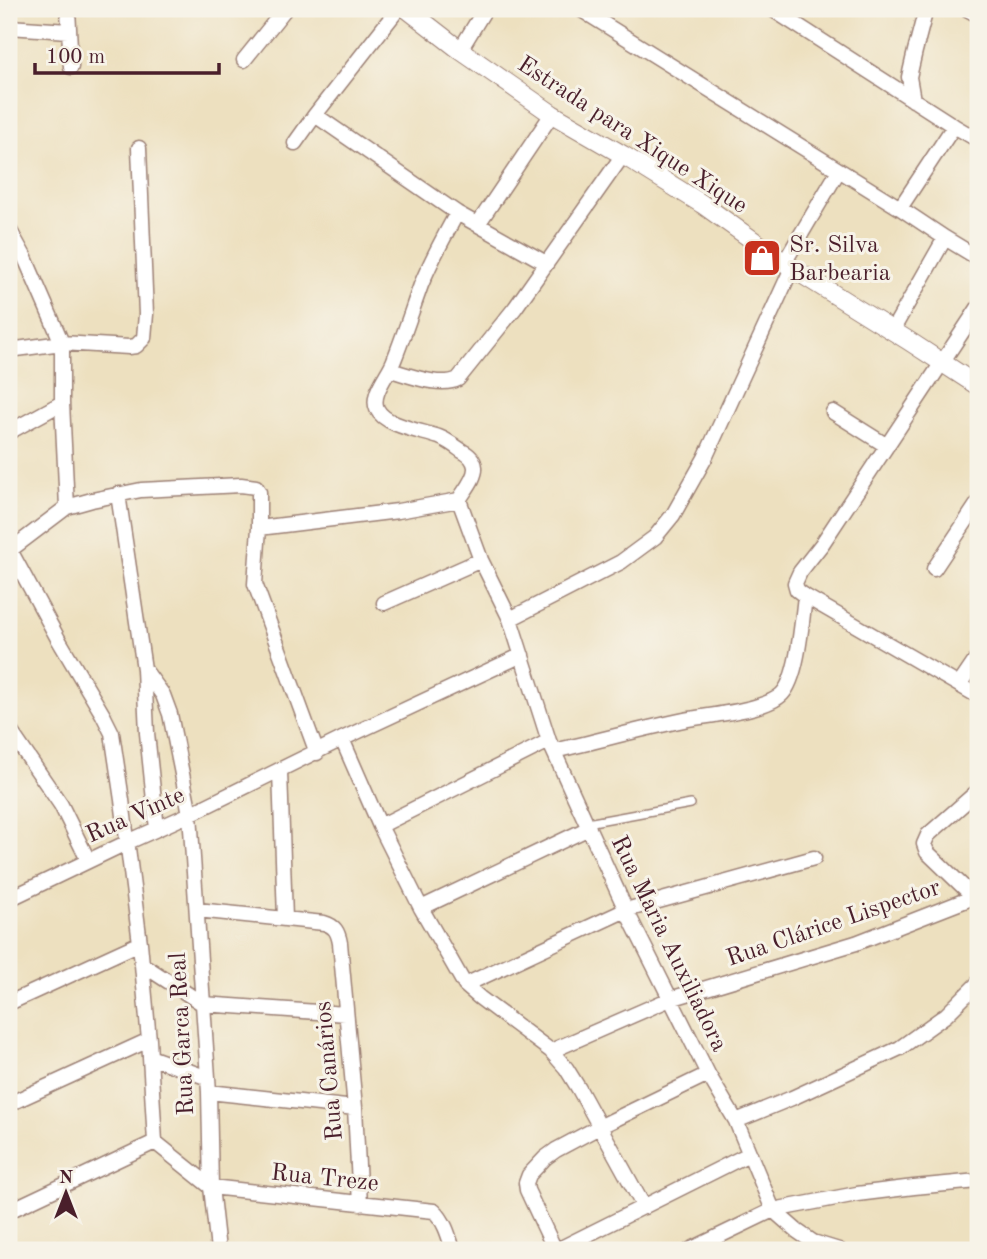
<svg xmlns="http://www.w3.org/2000/svg" width="987" height="1259" font-family="'Old Standard TT',serif">
<style>
.lines{fill:none;stroke-linecap:round;stroke-linejoin:round}
.service-casing{stroke:#9c8075;stroke-width:10}
.minor-casing{stroke:#9c8075;stroke-width:17}
.tertiary-casing{stroke:#9c8075;stroke-width:20}
.service{stroke:#fff;stroke-width:7}
.minor{stroke:#fff;stroke-width:14}
.tertiary{stroke:#fff;stroke-width:18}
.labels{text-anchor:middle;stroke-width:6;stroke-linejoin:round;paint-order:stroke}
.street-label{font-size:24px;fill:#4a1f2b;stroke:#f7f3e8}
.poi-label{font-size:24px;fill:#4a1f2b;stroke:#f7f3e8;text-anchor:start}
</style>
<rect width="100%" height="100%" fill="#f7f3e8"/>
<filter id="ink" filterUnits="userSpaceOnUse"><feTurbulence type="fractalNoise" baseFrequency=".0143" numOctaves="2"/><feDisplacementMap in="SourceGraphic" scale="14" xChannelSelector="R" yChannelSelector="G"/><feConvolveMatrix kernelMatrix="1 2 1 2 8 2 1 2 1" color-interpolation-filters="sRGB"/></filter>
<filter id="wash" filterUnits="userSpaceOnUse"><feTurbulence type="fractalNoise" baseFrequency=".00686" numOctaves="4" result="noise"/><feDisplacementMap in="SourceGraphic" scale="28" xChannelSelector="R" yChannelSelector="G"/><feGaussianBlur stdDeviation="1.57" result="paint"/><feColorMatrix in="noise" values="0 0 0 0 0 0 0 0 0 0 0 0 0 0 0 0 0 1.4 0 .05"/><feComposite in="paint" operator="in"/></filter>
<g filter="url(#wash)">
<rect width="100%" height="100%" fill="#ede0bf"/>
</g>
<g filter="url(#ink)">
<g class="lines">
<g class="service-casing">
<path id="service" d="M587 823 691 804"/>
</g>
<g class="minor-casing">
<path id="minor" d="M68 9 71 67
M580 9 900 208 945 238 978 258
M772 9 954 126 978 140
M967 9 978 15
M9 27 68 31
M460 50 485 9
M244 60 285 9
M913 100 909 77 915 51 926 9
M315 115 457 213 546 263
M295 143 315 115 398 9
M900 208 954 126
M457 213C444 237 431 260 421 285 412 310 404 335 394 360 389 374 370 394 377 409 385 426 422 431 439 437 447 440 455 446 462 451 468 454 474 459 475 467 476 478 464 491 459 500
M478 224 552 114
M9 229 25 258 62 343V403L67 507
M784 263 839 170
M978 308 822 544 800 572 795 583 797 590 805 596 978 696
M892 331 945 238
M9 350 62 343 129 347 136 346 144 338 146 314 139 148
M390 370C409 375 440 388 458 379L515 308 623 155
M833 412 887 446
M9 432 62 403
M118 494 144 669 147 733 157 829
M459 500 481 560 510 619 549 741 626 910 708 1074 736 1121 773 1210 797 1231 813 1242 839 1250
M259 528 398 511 459 500
M10 550 57 637 103 715 112 733 122 800 140 943 149 1040 155 1142
M9 551 67 507 92 500 141 490 241 485 256 487 259 492V528L255 584 317 753
M934 569 978 503
M384 603 481 560
M510 619 621 562 655 537 673 515 705 458 792 268
M144 669 163 695 170 714 190 814 209 1092 211 1187 218 1250
M959 685 978 657
M9 729 61 805 88 860
M342 739 380 826 421 908 465 985 480 998 551 1051 566 1068 579 1089 644 1207
M554 751C597 741 641 729 684 720 708 715 765 711 782 694 798 678 802 620 805 596
M280 771 285 919
M978 791 928 835 924 844 927 852 978 901
M380 826 549 741
M9 899 128 842 190 814 342 739 522 655
M421 908 589 828
M197 910 324 923C335 926 338 932 340 943L355 1108 360 1204
M143 965 203 1004 346 1014
M465 985 626 910 814 858
M9 1003 140 943
M551 1051 670 999 856 943 974 897
M150 1057 208 1078
M209 1092 355 1108
M9 1104 149 1040
M736 1121 792 1098 900 1048 946 1015 978 983
M155 1142 211 1187
M211 1187 434 1211C445 1221 449 1237 453 1250
M9 1211 155 1142
M555 1250 527 1190 526 1183 529 1175 545 1158 556 1150 599 1127 708 1074
M557 1250 749 1154
M690 1250 773 1210 857 1194 914 1187 978 1181"/>
</g>
<g class="tertiary-casing">
<path id="tertiary" d="M407 9 460 50 552 114 623 155 702 204 792 268 909 341 978 386"/>
</g>
<use href="#service" class="service"/>
<use href="#minor" class="minor"/>
<use href="#tertiary" class="tertiary"/>
</g>
</g>
<defs>
<g id="shop-square" transform="scale(2.0125)"><rect x="-9" y="-9" width="18" height="18" rx="4" fill="#c8321e" stroke="#f7f3e8"/><path d="M-5-2.5h2.3a2.7 3.5 0 0 1 5.4 0H5L5.5 6h-11ZM-1.5-2.5h3a1.5 2.3 0 0 0-3 0Z" fill="#fff"/></g>
</defs>
<g fill-rule="evenodd">
<use href="#shop-square" x="762" y="258"/>
</g>
<g class="labels">
<g class="street-label">
<text transform="translate(633 134) rotate(33)" y="8">Estrada para Xique Xique</text>
<text transform="translate(135 814) rotate(-24)" y="8">Rua Vinte</text>
<text transform="translate(833 922) rotate(-19)" y="8">Rua Clárice Lispector</text>
<text transform="translate(670 943) rotate(64)" y="8">Rua Maria Auxiliadora</text>
<text transform="translate(181 1034) rotate(-93)" y="8">Rua Garca Real</text>
<text transform="translate(328 1071) rotate(-95)" y="8">Rua Canários</text>
<text transform="translate(325 1177) rotate(6)" y="8">Rua Treze</text>
</g>
<g class="poi-label">
<text x="789" y="252">Sr. Silva<tspan x="789" dy="28">Barbearia</tspan></text>
</g>
</g>
<rect width="987" height="1259" fill="none" stroke="#f7f3e8" stroke-width="35"/>
<g transform="translate(66 1193)" stroke="#f7f3e8" stroke-width="5" paint-order="stroke">
<path d="M0-5L12 26L0 18L-12 26Z" fill="#4a1f2b"/>
<text y="-10" font-size="19" font-weight="bold" text-anchor="middle" fill="#4a1f2b">N</text>
</g>
<path d="M35 63v10h184v-10" fill="none" stroke="#4a1f2b" stroke-width="3.5"/>
<text x="46" y="63" font-size="21" fill="#4a1f2b" stroke="#f7f3e8" stroke-width="5" paint-order="stroke">100 m</text>
</svg>
